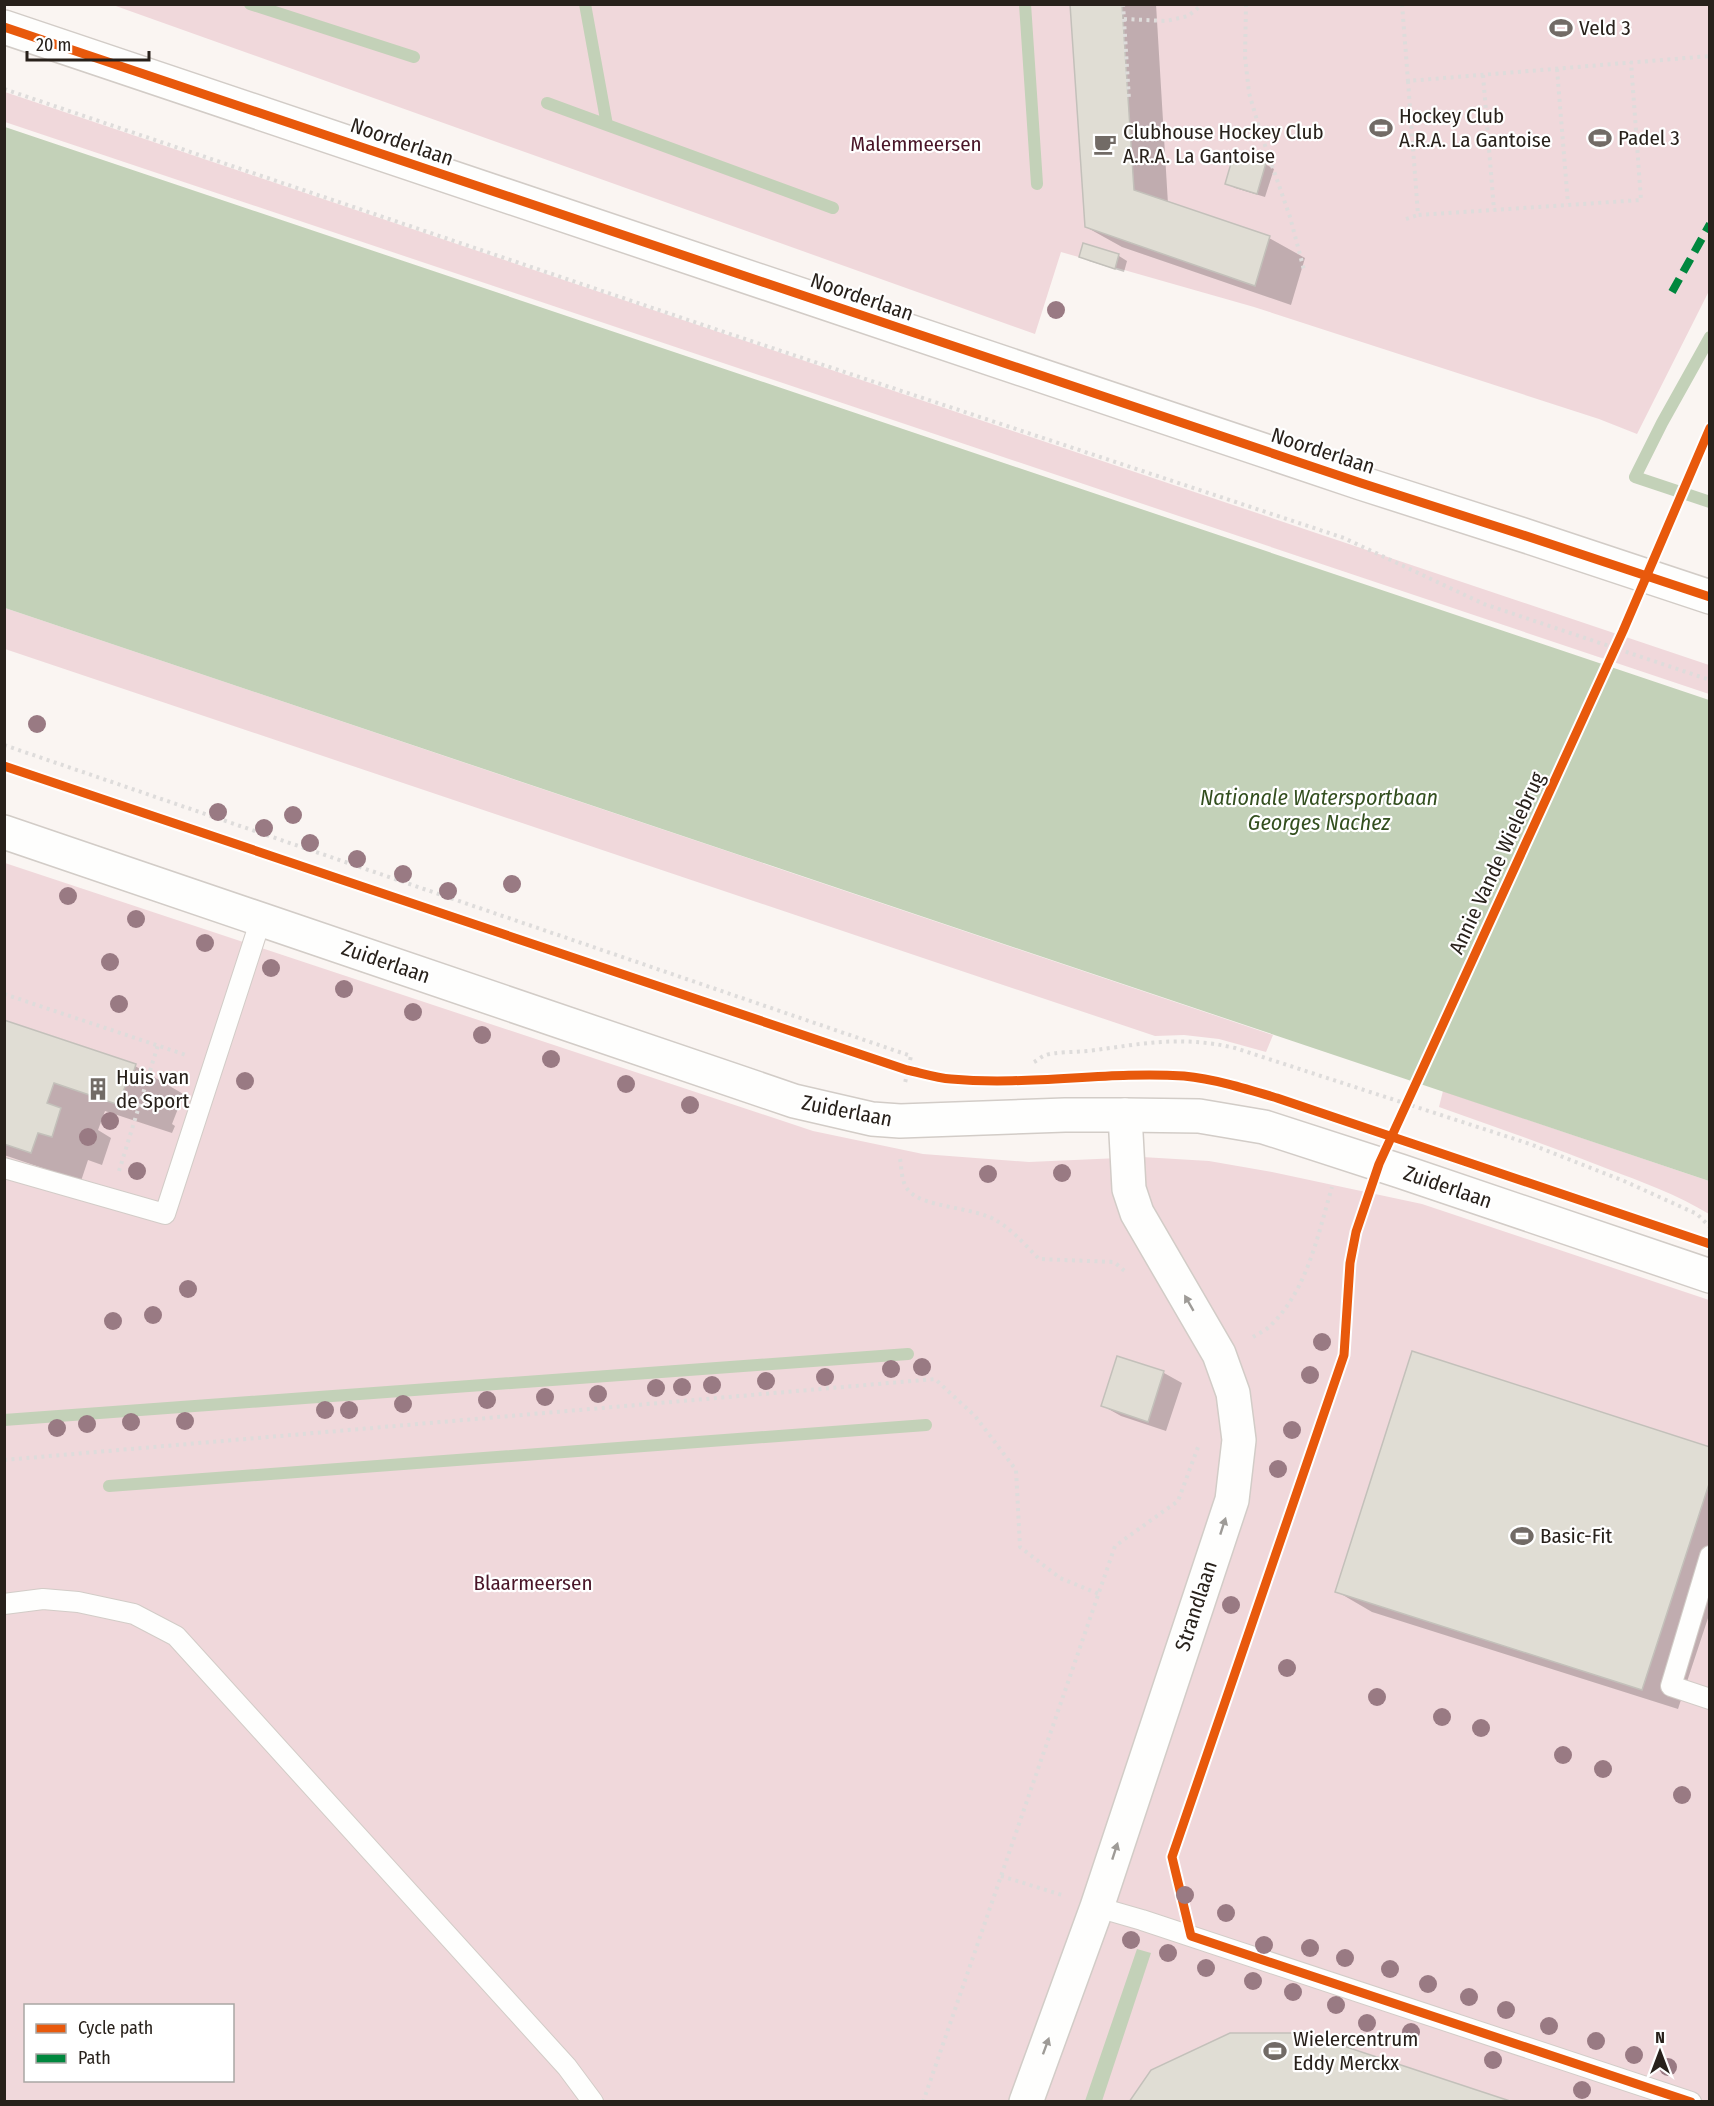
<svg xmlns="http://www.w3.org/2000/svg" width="1714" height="2106" font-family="'Fira Sans Condensed',sans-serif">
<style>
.green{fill:#f0d8db;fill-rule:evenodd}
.water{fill:#c3d1b8}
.shadow{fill:#0003}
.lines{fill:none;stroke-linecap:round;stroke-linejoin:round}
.stream{stroke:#c3d1b8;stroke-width:12}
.building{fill:#e0ddd4;stroke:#c3c0ba;stroke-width:1.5}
.lane-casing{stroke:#d2ccc7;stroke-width:22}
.street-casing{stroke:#d2ccc7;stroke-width:36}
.secondary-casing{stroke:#d2ccc7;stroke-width:36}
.path{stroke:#dedcdb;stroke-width:4;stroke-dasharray:3 4.5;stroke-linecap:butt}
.lane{stroke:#fefefd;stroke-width:20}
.street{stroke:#fefefd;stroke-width:33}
.secondary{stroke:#fefefd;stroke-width:33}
.quiet{stroke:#00873e;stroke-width:8;stroke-dasharray:15 8;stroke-linecap:butt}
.cycleway-casing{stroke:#fff;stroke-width:13}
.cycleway{stroke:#e8590c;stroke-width:9}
.tree{fill:#997a83}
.oneway{fill:#9e9b97}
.labels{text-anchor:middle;stroke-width:4.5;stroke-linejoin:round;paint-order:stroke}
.poi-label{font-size:21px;fill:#28211b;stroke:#fff;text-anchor:start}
.street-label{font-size:21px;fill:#28211b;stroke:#fff}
.park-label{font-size:21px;fill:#491528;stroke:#fff}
.water-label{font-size:22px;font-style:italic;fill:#334f1f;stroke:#fff}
</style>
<rect width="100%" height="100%" fill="#faf5f2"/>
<path class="green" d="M113 5H1709V291L1637 434 1599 419 1254 307 1061 252 1035 334Z
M5 92 1709 665V694L5 122Z
M5 608 1273 1035 1266 1052 1219 1039 1184 1035 1155 1036 5 649Z
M5 863 813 1131 923 1154 1029 1162 1142 1157 1209 1161 1272 1172 1422 1204 1709 1300V2101L5 2102ZM26 2006H232V2080H26Z
M1443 1091 1709 1181V1214C1678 1195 1642 1182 1608 1169 1552 1147 1496 1127 1439 1107Z"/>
<path class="water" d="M5 127 1709 700V1181L5 608Z
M1137 1949 1151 1953 1102 2101H1085Z"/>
<path class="shadow" d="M1071 4H1156L1168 204 1269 238 1305 258 1291 305 1122 247 1086 227Z
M1265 164 1274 169 1265 197 1235 188 1226 183Z
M1084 245 1119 256 1127 261 1124 272 1089 261 1080 256Z
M4 1022 135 1066 185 1095 183 1102 181 1101 172 1124 175 1126 172 1133 105 1111 98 1130 111 1138 102 1165 88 1160 81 1181 4 1155Z
M1118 1358 1164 1373 1182 1383 1166 1431 1121 1416 1103 1406Z
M1710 1448V1612L1678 1709 1372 1612 1336 1591Z"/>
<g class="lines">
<path class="stream" d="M250 4 414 57
M585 4 607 125
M1025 4 1037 184
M547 103 833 208
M1710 337 1662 423 1635 477 1710 502
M4 1420 908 1354
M109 1486 926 1425"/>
</g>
<path class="building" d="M1070 4H1122L1134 190 1270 236 1255 286 1085 227Z
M1234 153 1266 163 1257 194 1225 184Z
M1083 243 1119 254 1115 269 1079 257Z
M4 1020 136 1064 133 1074 130 1073 122 1095H125L122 1106 54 1083 47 1103 61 1108 52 1137 38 1133 31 1153 4 1144Z
M1412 1351 1710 1447V1481L1642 1690 1335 1592Z
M1117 1356 1164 1371 1148 1422 1101 1406Z
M1230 2033H1304L1513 2102H1129L1151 2070Z"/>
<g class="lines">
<g class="lane-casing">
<path id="lane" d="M4 1168 165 1214 261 919
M1710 1556 1671 1686 1710 1699
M4 1604 43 1599 78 1602 134 1614 176 1636 567 2067 593 2102
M1097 1907 1142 1920 1691 2102"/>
</g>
<g class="street-casing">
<path id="street" d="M1026 2102 1097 1907 1232 1500 1239 1440 1233 1393 1219 1354 1137 1213 1129 1189 1125 1115"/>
</g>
<g class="secondary-casing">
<path id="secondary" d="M4 27 1361 483 1520 534 1710 597
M4 832 794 1101 872 1119 900 1121 1065 1115H1125L1199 1116 1264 1127 1400 1171 1710 1276"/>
</g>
<path class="path" d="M1123 4 1129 99
M1246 4 1245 57 1249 93 1261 134 1290 217 1304 270
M1402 4 1408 81 1710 56
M1124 19 1166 21 1188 16 1203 4
M1557 69 1568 204
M1483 75 1494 210
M1408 81 1418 215 1641 200 1631 62
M4 89 703 325 1344 538 1484 604 1710 680
M1406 219 1418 215
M4 745 911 1056 905 1083
M4 994 186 1055
M1034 1062C1038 1060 1042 1056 1046 1055 1054 1052 1077 1052 1088 1051 1142 1044 1180 1035 1235 1048L1530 1144 1624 1181 1697 1214 1710 1227
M900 1159C902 1169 901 1183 909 1191 924 1208 976 1207 997 1221 1013 1230 1026 1246 1039 1259L1114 1262 1126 1272
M119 1171 158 1045
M1253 1337C1259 1333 1267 1330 1272 1324 1308 1288 1318 1234 1332 1187
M4 1460 935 1379 975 1416 1016 1470 1020 1547 1060 1578 1099 1594
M1001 1876 1062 1895
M923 2102 1115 1546 1178 1501 1198 1447"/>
<use href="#lane" class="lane"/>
<use href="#street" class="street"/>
<use href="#secondary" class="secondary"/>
<path class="quiet" d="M1672 292 1710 224"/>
<g class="cycleway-casing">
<path id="cycleway" d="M4 27 1361 483 1520 534 1710 597
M4 766 907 1070C921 1073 937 1078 951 1079 1029 1086 1106 1071 1184 1076 1215 1079 1247 1089 1277 1098L1710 1244
M1691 2102 1191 1936 1172 1857 1344 1355 1350 1263 1356 1232 1379 1164 1623 631 1710 428"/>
</g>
<use href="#cycleway" class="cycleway"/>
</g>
<g class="tree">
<circle cx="1056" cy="310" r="9"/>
<circle cx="37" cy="724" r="9"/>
<circle cx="218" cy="812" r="9"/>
<circle cx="293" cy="815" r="9"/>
<circle cx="264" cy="828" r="9"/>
<circle cx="310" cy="843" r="9"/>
<circle cx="357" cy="859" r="9"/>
<circle cx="403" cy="874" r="9"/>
<circle cx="512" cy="884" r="9"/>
<circle cx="448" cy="891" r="9"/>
<circle cx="68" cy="896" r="9"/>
<circle cx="136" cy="919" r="9"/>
<circle cx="205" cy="943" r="9"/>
<circle cx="110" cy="962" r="9"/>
<circle cx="271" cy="968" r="9"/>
<circle cx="344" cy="989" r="9"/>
<circle cx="119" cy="1004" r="9"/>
<circle cx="413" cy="1012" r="9"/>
<circle cx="482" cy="1035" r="9"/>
<circle cx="551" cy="1059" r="9"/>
<circle cx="245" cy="1081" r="9"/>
<circle cx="626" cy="1084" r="9"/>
<circle cx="690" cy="1105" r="9"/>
<circle cx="110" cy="1121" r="9"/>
<circle cx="88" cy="1137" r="9"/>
<circle cx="137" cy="1171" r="9"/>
<circle cx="1062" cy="1173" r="9"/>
<circle cx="988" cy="1174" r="9"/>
<circle cx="188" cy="1289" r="9"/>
<circle cx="153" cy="1315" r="9"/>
<circle cx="113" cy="1321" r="9"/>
<circle cx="1322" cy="1342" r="9"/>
<circle cx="922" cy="1367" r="9"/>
<circle cx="891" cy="1369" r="9"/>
<circle cx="1310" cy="1375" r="9"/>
<circle cx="825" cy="1377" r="9"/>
<circle cx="766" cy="1381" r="9"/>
<circle cx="712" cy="1385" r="9"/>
<circle cx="682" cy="1387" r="9"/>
<circle cx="656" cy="1388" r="9"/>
<circle cx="598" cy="1394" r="9"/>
<circle cx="545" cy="1397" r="9"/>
<circle cx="487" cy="1400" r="9"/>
<circle cx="403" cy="1404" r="9"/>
<circle cx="325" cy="1410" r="9"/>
<circle cx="349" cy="1410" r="9"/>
<circle cx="185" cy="1421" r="9"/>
<circle cx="131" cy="1422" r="9"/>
<circle cx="87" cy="1424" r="9"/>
<circle cx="57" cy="1428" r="9"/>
<circle cx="1292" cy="1430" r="9"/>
<circle cx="1278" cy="1469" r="9"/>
<circle cx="1231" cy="1605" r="9"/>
<circle cx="1287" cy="1668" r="9"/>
<circle cx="1377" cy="1697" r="9"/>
<circle cx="1442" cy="1717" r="9"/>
<circle cx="1481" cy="1728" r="9"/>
<circle cx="1563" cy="1755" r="9"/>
<circle cx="1603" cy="1769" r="9"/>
<circle cx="1682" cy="1795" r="9"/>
<circle cx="1185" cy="1895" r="9"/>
<circle cx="1226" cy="1913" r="9"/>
<circle cx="1131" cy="1940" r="9"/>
<circle cx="1264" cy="1945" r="9"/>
<circle cx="1310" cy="1948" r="9"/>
<circle cx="1168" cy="1953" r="9"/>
<circle cx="1345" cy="1958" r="9"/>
<circle cx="1206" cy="1968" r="9"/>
<circle cx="1390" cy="1969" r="9"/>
<circle cx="1253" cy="1981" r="9"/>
<circle cx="1428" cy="1984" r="9"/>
<circle cx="1293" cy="1992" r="9"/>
<circle cx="1469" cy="1997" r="9"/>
<circle cx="1336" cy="2005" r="9"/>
<circle cx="1506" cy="2010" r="9"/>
<circle cx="1367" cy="2023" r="9"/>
<circle cx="1549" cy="2026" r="9"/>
<circle cx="1411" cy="2032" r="9"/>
<circle cx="1596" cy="2041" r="9"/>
<circle cx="1634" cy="2055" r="9"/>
<circle cx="1493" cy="2060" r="9"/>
<circle cx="1668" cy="2067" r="9"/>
<circle cx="1582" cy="2090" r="9"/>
</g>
<defs><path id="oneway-solid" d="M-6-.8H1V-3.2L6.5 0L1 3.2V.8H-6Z" transform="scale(1.5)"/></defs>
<g class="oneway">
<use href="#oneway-solid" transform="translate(1189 1303) rotate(-120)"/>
<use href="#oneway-solid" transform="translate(1223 1526) rotate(-72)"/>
<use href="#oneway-solid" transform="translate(1115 1851) rotate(-72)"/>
<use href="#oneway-solid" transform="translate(1046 2046) rotate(-70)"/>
</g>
<defs>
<g id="stadium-bare" transform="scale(1.8)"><path d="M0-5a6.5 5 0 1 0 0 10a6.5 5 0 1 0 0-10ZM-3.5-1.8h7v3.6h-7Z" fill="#726b66" stroke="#fff" stroke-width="2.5" paint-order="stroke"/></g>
<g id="cafe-bare" transform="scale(1.8)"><path d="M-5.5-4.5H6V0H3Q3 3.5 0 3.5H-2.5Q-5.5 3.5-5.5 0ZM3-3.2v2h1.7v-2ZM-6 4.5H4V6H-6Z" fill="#726b66" stroke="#fff" stroke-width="2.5" paint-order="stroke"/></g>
<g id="building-bare" transform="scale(1.8)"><path d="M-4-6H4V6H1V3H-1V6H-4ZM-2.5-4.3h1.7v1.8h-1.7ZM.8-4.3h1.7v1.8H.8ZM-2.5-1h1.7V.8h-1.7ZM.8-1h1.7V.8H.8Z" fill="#726b66" stroke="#fff" stroke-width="2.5" paint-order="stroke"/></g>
</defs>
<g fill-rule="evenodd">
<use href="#stadium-bare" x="1561" y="28"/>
<use href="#stadium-bare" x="1381" y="128"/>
<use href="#stadium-bare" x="1600" y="138"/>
<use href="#cafe-bare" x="1105" y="144"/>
<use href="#building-bare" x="98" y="1089"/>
<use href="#stadium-bare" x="1522" y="1536"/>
<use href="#stadium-bare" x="1275" y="2051"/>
</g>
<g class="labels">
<g class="poi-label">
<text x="1579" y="35">Veld 3</text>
<text x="1399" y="123">Hockey Club<tspan x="1399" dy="24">A.R.A. La Gantoise</tspan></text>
<text x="1123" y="139">Clubhouse Hockey Club<tspan x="1123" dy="24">A.R.A. La Gantoise</tspan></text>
<text x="1618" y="145">Padel 3</text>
<text x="116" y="1084">Huis van<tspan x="116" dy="24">de Sport</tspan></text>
<text x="1540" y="1543">Basic-Fit</text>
<text x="1293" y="2046">Wielercentrum<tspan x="1293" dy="24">Eddy Merckx</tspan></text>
</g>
<g class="street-label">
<text transform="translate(402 142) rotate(19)" y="7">Noorderlaan</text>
<text transform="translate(862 297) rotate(19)" y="7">Noorderlaan</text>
<text transform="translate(1323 451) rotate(18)" y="7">Noorderlaan</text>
<text transform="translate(1497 863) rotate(-65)" y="7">Annie Vande Wielebrug</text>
<text transform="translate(386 962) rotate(19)" y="7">Zuiderlaan</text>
<text transform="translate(847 1111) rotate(11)" y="7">Zuiderlaan</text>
<text transform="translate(1448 1187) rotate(19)" y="7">Zuiderlaan</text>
<text transform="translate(1196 1606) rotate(-72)" y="7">Strandlaan</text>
</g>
<g class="park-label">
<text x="916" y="151">Malemmeersen</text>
<text x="533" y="1590">Blaarmeersen</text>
</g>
<g class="water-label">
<text x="1319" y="805">Nationale Watersportbaan<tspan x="1319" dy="25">Georges Nachez</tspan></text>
</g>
</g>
<rect width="1714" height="2106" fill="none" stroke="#28211b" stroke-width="12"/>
<rect x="24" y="2004" width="210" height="78" fill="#ffffff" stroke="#a9a6a4" stroke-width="1.5"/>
<rect x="36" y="2024" width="30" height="9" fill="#e8590c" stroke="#a9a6a4" stroke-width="1.5"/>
<text x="78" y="2034" font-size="18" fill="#28211b">Cycle path</text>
<rect x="36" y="2054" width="30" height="9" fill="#00873e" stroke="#a9a6a4" stroke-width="1.5"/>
<text x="78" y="2064" font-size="18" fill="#28211b">Path</text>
<g transform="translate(1660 2052)" stroke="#ffffff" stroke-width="4.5" paint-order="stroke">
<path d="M0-4.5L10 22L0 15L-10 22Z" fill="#28211b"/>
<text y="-9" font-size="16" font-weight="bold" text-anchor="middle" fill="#28211b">N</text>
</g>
<path d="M27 51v9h122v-9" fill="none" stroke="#28211b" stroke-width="3"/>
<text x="36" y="51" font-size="18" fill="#28211b" stroke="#ffffff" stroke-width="4.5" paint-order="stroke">20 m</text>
</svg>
